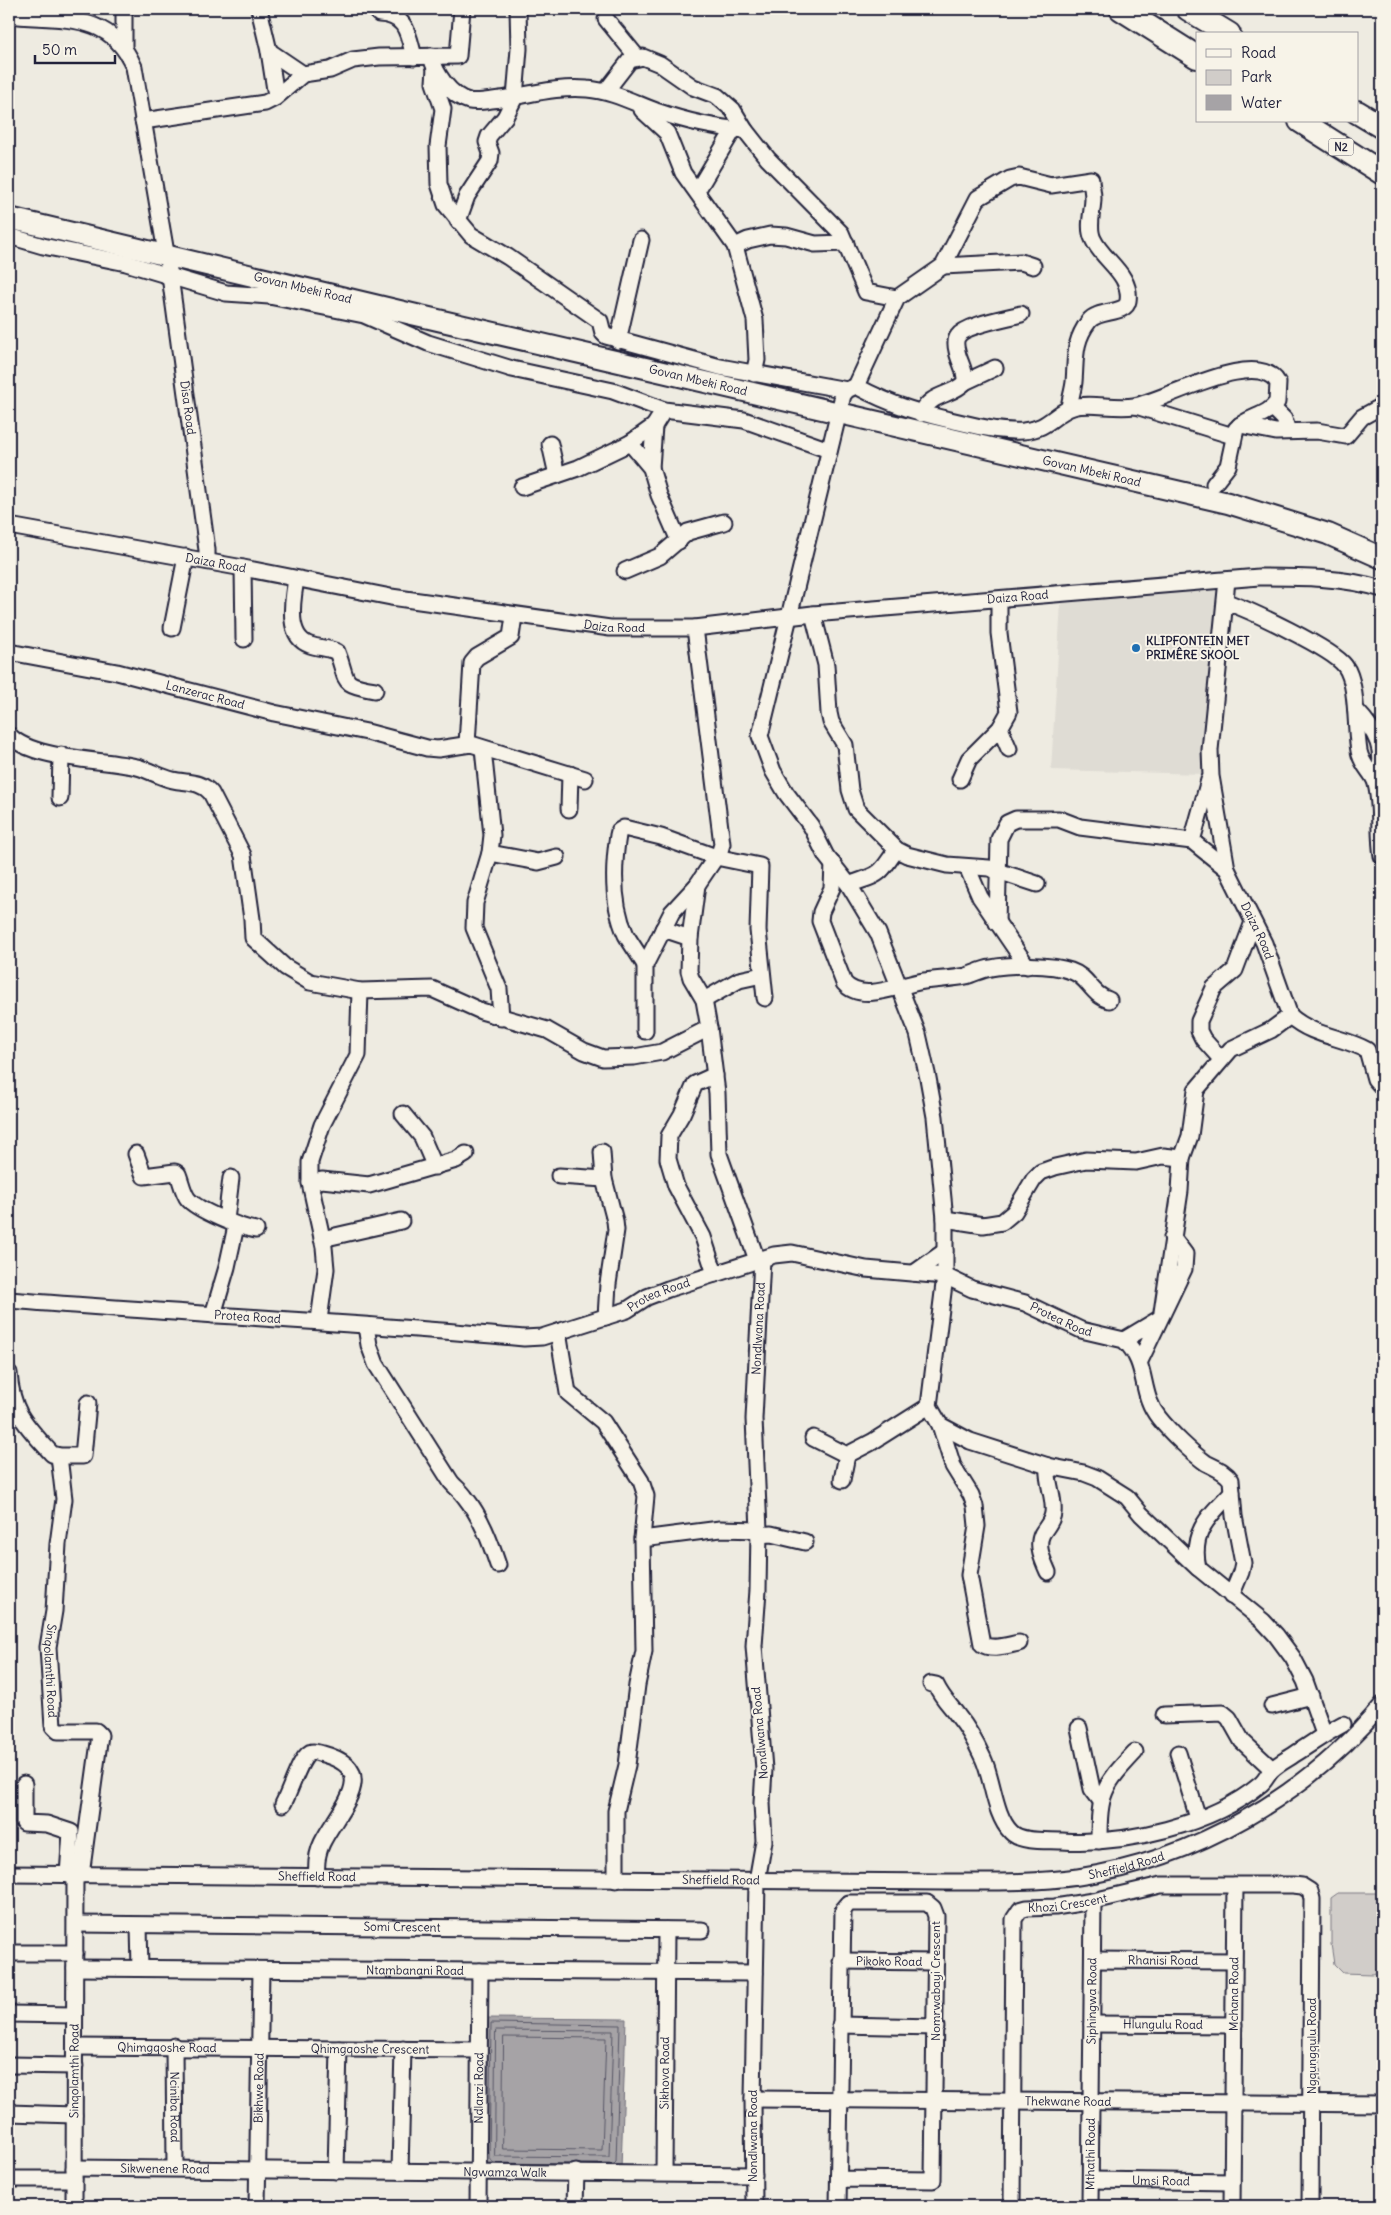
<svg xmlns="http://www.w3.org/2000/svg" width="1391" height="2215" font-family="Delius,sans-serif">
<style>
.built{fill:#dfdcd4}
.green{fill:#d1cdc9;stroke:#7a7882}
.water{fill:#a6a3a6;stroke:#716f7b}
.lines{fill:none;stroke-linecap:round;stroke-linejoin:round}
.shore{stroke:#575666;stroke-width:1}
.minor-casing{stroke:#22223b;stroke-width:19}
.major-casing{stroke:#22223b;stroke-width:24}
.highway-casing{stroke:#22223b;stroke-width:26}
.minor{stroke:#f7f3e8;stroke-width:15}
.major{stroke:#f7f3e8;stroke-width:20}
.highway{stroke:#f7f3e8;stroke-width:22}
.poi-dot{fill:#1f6fb2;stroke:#f7f3e8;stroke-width:2}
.labels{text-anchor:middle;stroke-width:4;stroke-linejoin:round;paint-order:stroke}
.shield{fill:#f7f3e8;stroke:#62616f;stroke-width:1}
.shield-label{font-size:11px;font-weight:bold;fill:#22223b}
.street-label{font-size:12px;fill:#22223b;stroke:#f7f3e8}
.poi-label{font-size:12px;font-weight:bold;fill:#22223b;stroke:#f7f3e8;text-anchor:start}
</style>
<rect width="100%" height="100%" fill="#eeebe1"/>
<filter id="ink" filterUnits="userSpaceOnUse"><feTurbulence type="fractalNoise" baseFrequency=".02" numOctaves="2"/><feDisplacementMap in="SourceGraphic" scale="10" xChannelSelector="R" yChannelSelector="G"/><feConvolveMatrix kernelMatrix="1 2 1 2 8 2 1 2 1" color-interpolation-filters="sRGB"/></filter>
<g filter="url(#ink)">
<path class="built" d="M1220 588 1205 774 1051 770 1061 603Z"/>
<path class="green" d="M1338 1893H1382V1970L1373 1974 1343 1973 1334 1964 1331 1944V1898Z"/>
<path class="water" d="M485 2018 626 2019 621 2169 490 2168 483 2161Z"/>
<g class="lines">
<path class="shore" d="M496 2030 613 2031 609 2157 495 2156Z
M504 2037 606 2038 602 2150 503 2149Z
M573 2164 494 2163 489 2159 491 2023 620 2025 616 2162 614 2164H579"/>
<g class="minor-casing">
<g id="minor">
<path d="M124 9V48"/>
<path d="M259 9 269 51 276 96"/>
<path d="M379 14C407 15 408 34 414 57"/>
<path id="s1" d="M9 15C59 21 110 10 134 67L170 276 207 550V561"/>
<path d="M606 19 637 57"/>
<path d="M269 51 303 74"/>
<path d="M431 56C435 73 450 96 469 101 478 103 490 100 500 99 528 95 558 86 587 89 612 91 632 102 656 111 685 121 713 128 745 130L768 159 841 233 866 292 897 298"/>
<path d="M435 68 434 83 443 109 438 146 439 184 446 205 471 235 508 257 600 321 603 333 606 336 720 367 847 390"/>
<path d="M606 91 630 60 643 57 660 64 693 87 717 96 733 110 745 130"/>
<path d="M642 110 667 133 683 173 735 246 755 320 757 360 754 374"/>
<path d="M143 121 265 103 275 98 303 74 330 70 353 60 379 57 458 56 462 9"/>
<path d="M697 191 734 129"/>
<path d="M458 221 467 196 490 161 491 153 487 142 489 136 505 117 515 97 519 49 518 9"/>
<path d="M9 236 43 246 126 263 226 293 269 296 364 315 428 343 512 369 613 391 664 410 744 420 829 450"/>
<path d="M735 246 748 240 770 235 786 236 815 244 846 243"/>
<path d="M943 266 1021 262 1033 266"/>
<path d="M618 341 641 240"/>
<path d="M965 382 995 368"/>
<path d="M856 386C893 406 922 414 963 423 983 428 1003 432 1023 431 1049 429 1054 413 1073 407 1089 402 1114 409 1134 406 1163 402 1258 346 1278 383L1277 402C1267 417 1248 416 1236 429L1228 466 1214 484"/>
<path d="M1136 406 1233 436"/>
<path d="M1069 408C1070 399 1073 391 1074 382 1076 358 1073 342 1089 321 1098 309 1126 315 1128 301 1132 274 1102 260 1093 239 1087 227 1093 211 1093 198 1093 191 1091 185 1091 179L1051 185 1019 177 1010 179 978 198 943 266 897 298 856 386 847 390 843 395 760 736 773 771 786 793 811 826 826 856 849 885 878 933 918 1034 928 1078 935 1117 945 1219V1276L929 1406 940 1425 970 1441 1048 1466 1084 1473 1097 1478 1127 1497 1141 1514 1198 1568 1263 1621 1276 1635 1293 1658 1305 1681 1324 1734"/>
<path d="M1273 408 1284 419 1288 431"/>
<path d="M921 414C931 392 951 397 965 382 966 370 959 362 957 351 956 347 955 340 958 336 965 325 1007 318 1021 314"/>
<path d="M1240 425 1276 432 1317 431 1346 436 1362 417 1382 406"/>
<path d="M630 443 651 468 659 495 679 541"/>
<path d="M550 444 557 475"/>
<path d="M651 468 654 426"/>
<path d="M522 487 578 468 630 443 654 426 664 410"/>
<path id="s2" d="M9 526 243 568 391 597 610 628H695L813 614 1259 577C1301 577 1343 577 1382 589"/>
<path d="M243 568 244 639"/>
<path d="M625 571 660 556 688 532 724 522"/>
<path d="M296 579C293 598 285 637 310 645 319 648 329 648 337 652 349 681 338 684 375 690"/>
<path id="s3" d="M1227 580 1210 750 1211 776 1227 869 1264 943 1290 1016"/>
<path d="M1226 602C1248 609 1333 649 1345 666 1358 683 1355 729 1359 751 1362 767 1374 773 1376 784 1382 807 1378 833 1382 856"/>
<path d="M813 614 826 665 829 713 831 722 845 745 850 790 856 809 897 850 907 855 947 865 989 868 1037 884"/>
<path d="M172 628 186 557"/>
<path id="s4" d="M9 652 117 672 274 713 367 732 427 748 438 749 471 744 585 779"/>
<path d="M1356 710C1376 731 1388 752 1376 782"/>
<path d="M1000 728 1009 749"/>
<path d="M9 735C32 760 103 759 137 767 149 770 160 777 173 780 187 783 201 781 211 793L243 855 252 919 253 938 285 967 310 982 360 991 432 989 481 1011 547 1030 584 1051 603 1058 634 1057 662 1052 709 1028"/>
<path d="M467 744 472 663 477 657 511 637 514 616"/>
<path d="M483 749 492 835 490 853 475 903 474 928 499 989 501 1018"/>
<path d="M960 779 969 759 1000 728 1009 712 999 633V600"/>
<path d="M60 798 61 755"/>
<path d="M569 809 570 774"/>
<path d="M1192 841 1209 780"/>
<path d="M490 853 538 862 557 857"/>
<path d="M833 864 832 888 821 912 820 921 844 983C862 1004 901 984 924 981 938 979 952 979 966 976 974 974 982 969 991 968 1010 964 1052 964 1071 971 1089 977 1090 994 1109 1000"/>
<path d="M967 867 980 897 1027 966"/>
<path d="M697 885 690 938 689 971 691 978 704 1000 709 1028 717 1093 719 1154 757 1260"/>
<path d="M849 885C859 880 871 879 879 872 886 867 890 857 897 850"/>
<path d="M997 923 999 839 1007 823 1016 819H1059L1080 827 1192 841 1227 869"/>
<path d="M663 929 690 938"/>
<path d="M645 965C639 955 632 945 626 935 612 905 613 867 618 835L619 831 624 828 661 837 716 857 760 866 758 930 765 998"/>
<path d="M704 1000 739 980 762 975"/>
<path d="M1290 1016C1314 1037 1341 1036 1367 1050L1375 1079 1382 1087"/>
<path d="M645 1031V965L672 912 697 885 720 851 722 844 695 628"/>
<path d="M1221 1059 1203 1039 1199 1031V1021L1214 988 1235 970 1253 922"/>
<path d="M403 1114 422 1137 435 1167"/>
<path d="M602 1152 604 1179 615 1221 616 1230 608 1284 606 1317"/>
<path d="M136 1154 144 1176 175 1172 178 1174C181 1181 183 1193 188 1199 197 1210 241 1228 256 1230"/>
<path d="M559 1176 604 1179"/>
<path d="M310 1183 322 1180 369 1185 456 1160 466 1154"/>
<path d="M945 1219 983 1225 1002 1222 1014 1212 1034 1179 1041 1172 1055 1167 1086 1160 1136 1162 1163 1156 1182 1158"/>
<path d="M226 1220 231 1178"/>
<path d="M322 1239 401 1221"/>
<path d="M914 1273 945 1251"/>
<path d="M715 1274 703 1237 676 1186 668 1159 669 1136 682 1114 695 1084 715 1075"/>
<path id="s5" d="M9 1300C180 1314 352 1322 524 1338L542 1337 627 1310 647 1297 668 1289 774 1255 792 1253 866 1269 945 1276 972 1289 1025 1303 1081 1330 1124 1340C1150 1365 1138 1392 1159 1418 1171 1433 1191 1452 1206 1463 1215 1468 1225 1471 1231 1480L1234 1516 1243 1563 1241 1572 1231 1596"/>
<path d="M1162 1312 1180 1191 1182 1158 1190 1136 1196 1090 1231 1049 1271 1030 1290 1016"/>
<path d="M213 1315 227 1267 236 1226"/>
<path d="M319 1320 326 1269 324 1247 310 1183V1162L322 1125 358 1055 360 991"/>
<path d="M366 1326 369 1345 376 1364 451 1482C456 1488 461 1491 465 1497 481 1517 490 1541 498 1565"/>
<path d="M558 1332 568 1393 603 1422 641 1481 646 1496 642 1539 644 1651 637 1685 627 1765 616 1811V1880"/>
<path d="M1124 1340 1159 1319"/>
<path d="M1140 1361 1184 1269 1185 1254 1172 1237"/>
<path d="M9 1373C12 1414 26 1425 52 1454L59 1456H83L88 1403"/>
<path d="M940 1425 953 1466 971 1495 975 1506 977 1526 969 1575 982 1644C992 1651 1008 1645 1019 1643"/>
<path d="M813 1438 847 1455"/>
<path d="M847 1455 872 1442 929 1406"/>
<path id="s6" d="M59 1456 64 1499 58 1544 54 1611 48 1647 53 1726 58 1731H96L100 1735 81 1875"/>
<path d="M1048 1466C1046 1482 1055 1497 1053 1513 1052 1522 1046 1527 1042 1534 1036 1546 1043 1561 1048 1572"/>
<path d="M842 1480 847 1455"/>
<path d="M758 1535 771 1534 805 1542"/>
<path d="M642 1539 720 1529 759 1530"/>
<path d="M1198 1568C1190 1532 1209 1516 1232 1492"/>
<path d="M931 1684 936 1685C942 1698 950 1705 958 1716 968 1728 976 1743 983 1758 993 1779 994 1815 1011 1832 1021 1843 1048 1840 1062 1841 1125 1845 1212 1825 1261 1784 1266 1780 1268 1773 1273 1769 1279 1763 1288 1759 1295 1754 1311 1744 1326 1733 1343 1724"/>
<path d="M1272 1706 1311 1696"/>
<path d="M1164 1715 1223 1713 1229 1718 1242 1741 1272 1769"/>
<path d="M1079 1728 1092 1789 1101 1801"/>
<path d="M1178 1753 1198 1818"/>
<path d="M24 1784V1823L47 1824 71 1832 68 1875"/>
<path d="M283 1804C290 1793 301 1753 312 1752 315 1751 320 1754 323 1754 383 1770 338 1810 322 1843 317 1853 316 1866 317 1877"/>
<path d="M1099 1841C1099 1793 1103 1786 1135 1752"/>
<path id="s7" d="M9 1874 945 1882C989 1882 1034 1883 1078 1877 1195 1860 1307 1795 1382 1705"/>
<path id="s8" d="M76 1924 702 1930"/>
<path d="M139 1926 140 1968"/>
<path d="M9 1953H75"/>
<path id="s9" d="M1093 1960 1234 1961"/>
<path id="s10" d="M841 1961 936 1962"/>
<path id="s11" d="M75 1968 755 1973"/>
<path d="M9 2014 74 2015"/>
<path id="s12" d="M1092 2024 1234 2025"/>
<path d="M840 2025 936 2027"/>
<path id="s13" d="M174 2046 175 2168"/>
<path id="s14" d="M75 2047 479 2050"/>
<path d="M9 2065 75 2066"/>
<path id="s15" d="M753 2099 1382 2104"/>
<path d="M9 2113 74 2115"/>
<path id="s16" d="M74 2168 754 2175"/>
<path d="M336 2171 339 2049"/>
<path d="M400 2171 403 2049"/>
<path id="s17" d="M664 2173 666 1930"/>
<path d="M9 2179H74"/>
<path id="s18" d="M1091 2180 1232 2182"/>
<path id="s19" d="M74 2206 75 1875"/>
<path id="s20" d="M257 2206 261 1970"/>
<path id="s21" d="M478 2206 480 1971"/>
<path d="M575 2206 576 2172"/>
<path id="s22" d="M754 2206 753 2099 757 1881 764 1841 762 1803 764 1769 754 1646 758 1590 759 1530 754 1419 762 1259"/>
<path d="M838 2206 843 1910 849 1903H927L933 1908 936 1916 933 2180 840 2179"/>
<path id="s23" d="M1012 2206 1014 1919 1020 1910 1027 1908 1055 1907 1093 1901 1161 1885H1293L1302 1886 1310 1891 1312 1899 1310 2206"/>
<path id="s24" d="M1090 2206 1093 1901"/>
<path id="s25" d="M1232 2206 1235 1885"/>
</g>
</g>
<g class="major-casing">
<g id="major">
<path id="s26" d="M9 218 412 314 1228 503 1328 534 1382 558"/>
</g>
</g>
<g class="highway-casing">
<path id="highway" d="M1121 9 1197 57
M1188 9 1229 34
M1357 112 1382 127
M1300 121 1382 173"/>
</g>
<use href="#minor" class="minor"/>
<use href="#major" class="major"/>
<use href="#highway" class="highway"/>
</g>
</g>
<circle class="poi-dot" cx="1136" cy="648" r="5"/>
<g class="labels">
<rect class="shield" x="1328.5" y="138.5" width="25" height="17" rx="4"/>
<g class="shield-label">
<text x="1341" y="151">N2</text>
</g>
<g class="street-label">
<text dy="4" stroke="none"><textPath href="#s26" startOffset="302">Govan Mbeki Road</textPath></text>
<text dy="4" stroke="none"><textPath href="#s26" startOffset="708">Govan Mbeki Road</textPath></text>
<text dy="4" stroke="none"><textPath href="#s1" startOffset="490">Disa Road</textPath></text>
<text dy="4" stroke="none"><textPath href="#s26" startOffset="1112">Govan Mbeki Road</textPath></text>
<text dy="4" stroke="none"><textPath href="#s2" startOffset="210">Daiza Road</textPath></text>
<text dy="4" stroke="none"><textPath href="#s2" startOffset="1019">Daiza Road</textPath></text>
<text dy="4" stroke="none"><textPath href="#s2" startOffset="614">Daiza Road</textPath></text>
<text dy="4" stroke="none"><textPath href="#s4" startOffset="201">Lanzerac Road</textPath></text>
<text dy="4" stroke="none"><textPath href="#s3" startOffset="360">Daiza Road</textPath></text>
<text dy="4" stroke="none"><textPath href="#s5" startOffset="659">Protea Road</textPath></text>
<text dy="4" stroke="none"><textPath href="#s5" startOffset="239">Protea Road</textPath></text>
<text dy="4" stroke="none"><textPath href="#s5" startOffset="1079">Protea Road</textPath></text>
<text dy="4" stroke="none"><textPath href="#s22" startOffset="879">Nondlwana Road</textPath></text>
<text dy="4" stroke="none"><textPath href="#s6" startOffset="216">Sinqolamthi Road</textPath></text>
<text transform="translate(760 1733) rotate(-95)" y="4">Nondlwana Road</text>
<text dy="4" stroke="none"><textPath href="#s7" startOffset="1119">Sheffield Road</textPath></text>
<text dy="4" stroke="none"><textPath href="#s7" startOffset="308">Sheffield Road</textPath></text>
<text dy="4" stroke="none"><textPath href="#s7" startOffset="712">Sheffield Road</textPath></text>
<text dy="4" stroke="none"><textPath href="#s23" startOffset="346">Khozi Crescent</textPath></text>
<text dy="4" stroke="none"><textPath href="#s8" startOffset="326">Somi Crescent</textPath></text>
<text dy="4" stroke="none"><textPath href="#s9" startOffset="70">Rhanisi Road</textPath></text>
<text dy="4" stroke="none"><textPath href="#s10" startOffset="48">Pikoko Road</textPath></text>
<text dy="4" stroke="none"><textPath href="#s11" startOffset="340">Ntambanani Road</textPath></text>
<text transform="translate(936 1981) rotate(-90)" y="4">Nomrwabayi Crescent</text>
<text dy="4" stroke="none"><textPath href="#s25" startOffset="212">Mchana Road</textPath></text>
<text dy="4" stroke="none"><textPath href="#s24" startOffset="205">Siphingwa Road</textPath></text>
<text dy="4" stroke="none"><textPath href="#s12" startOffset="71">Hlungulu Road</textPath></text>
<text transform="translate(1312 2046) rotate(-90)" y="4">Ngqungqulu Road</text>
<text dy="4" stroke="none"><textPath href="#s14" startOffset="92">Qhimgqoshe Road</textPath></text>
<text dy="4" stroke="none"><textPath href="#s14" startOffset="295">Qhimgqoshe Crescent</textPath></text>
<text dy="4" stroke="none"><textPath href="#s19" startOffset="135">Sinqolamthi Road</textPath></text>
<text dy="4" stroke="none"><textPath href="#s17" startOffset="100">Sikhova Road</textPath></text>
<text dy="4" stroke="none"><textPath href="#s20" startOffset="118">Bikhwe Road</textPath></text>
<text dy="4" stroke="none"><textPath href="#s21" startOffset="118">Ndlanzi Road</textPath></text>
<text dy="4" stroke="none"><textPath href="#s15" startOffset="315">Thekwane Road</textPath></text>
<text dy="4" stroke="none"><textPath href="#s13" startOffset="61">Nciniba Road</textPath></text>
<text transform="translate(753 2136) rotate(-90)" y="4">Nondlwana Road</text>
<text dy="4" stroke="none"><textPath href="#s24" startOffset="52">Mthathi Road</textPath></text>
<text dy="4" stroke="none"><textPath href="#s16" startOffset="91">Sikwenene Road</textPath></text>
<text dy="4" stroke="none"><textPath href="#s16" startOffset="431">Ngwamza Walk</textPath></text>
<text dy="4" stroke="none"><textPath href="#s18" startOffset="70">Umsi Road</textPath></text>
</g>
<g class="poi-label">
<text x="1146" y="645">KLIPFONTEIN MET<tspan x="1146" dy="14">PRIMÊRE SKOOL</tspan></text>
</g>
</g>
<rect width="1391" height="2215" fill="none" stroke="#f7f3e8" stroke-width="30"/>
<rect x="15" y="15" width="1361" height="2185" fill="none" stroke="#22223b" stroke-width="2" filter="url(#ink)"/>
<rect x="1196" y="32" width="162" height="90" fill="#f7f3e8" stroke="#a29fa3"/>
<rect x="1206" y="49" width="25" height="8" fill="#f7f3e8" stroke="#a29fa3"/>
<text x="1241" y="58" font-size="15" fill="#22223b">Road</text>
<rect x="1206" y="70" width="25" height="15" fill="#d1cdc9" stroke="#a29fa3"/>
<text x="1241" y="82" font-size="15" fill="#22223b">Park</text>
<rect x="1206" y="95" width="25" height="15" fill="#a6a3a6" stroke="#a29fa3"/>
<text x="1241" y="108" font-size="15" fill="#22223b">Water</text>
<path d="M35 55v8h80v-8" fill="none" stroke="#22223b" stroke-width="2.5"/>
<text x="42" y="55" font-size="15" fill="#22223b" stroke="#f7f3e8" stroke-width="4" paint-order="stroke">50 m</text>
</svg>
